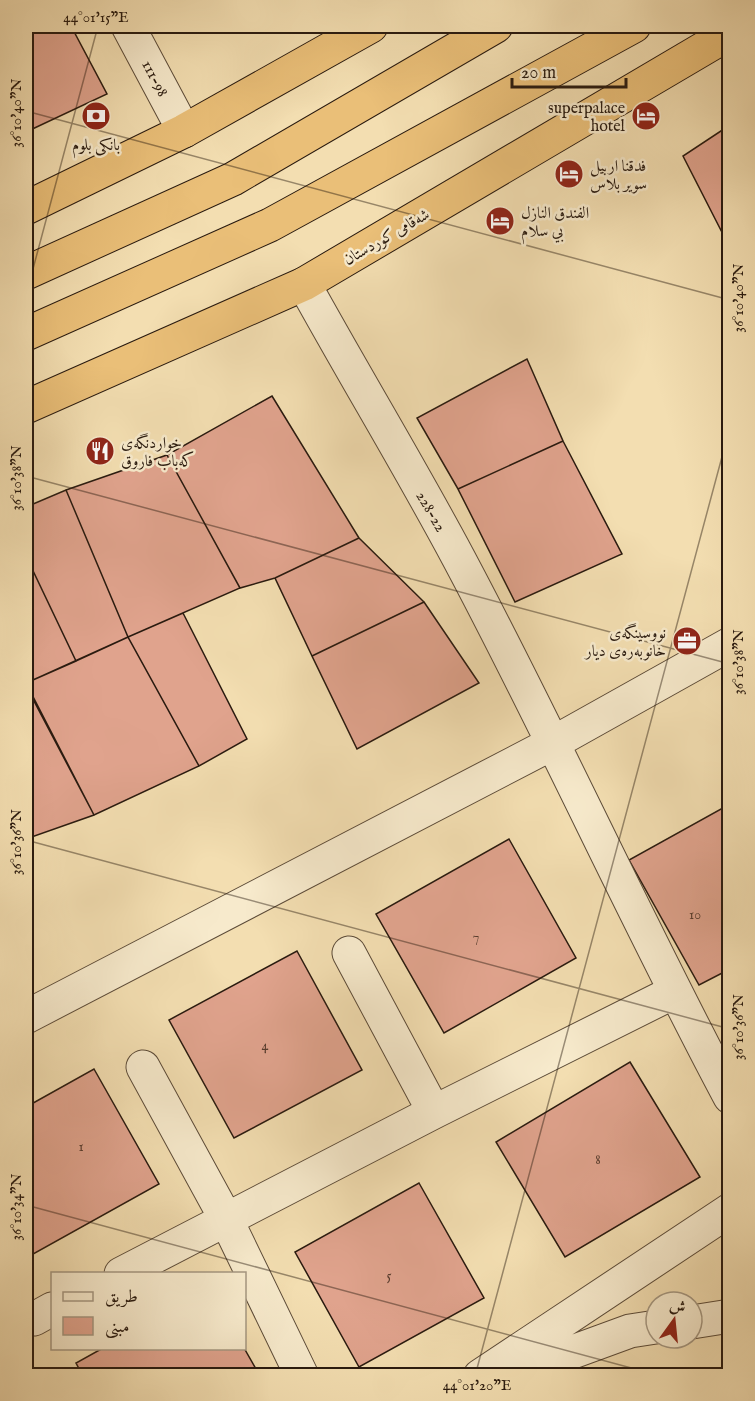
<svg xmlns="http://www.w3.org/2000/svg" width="755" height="1401" font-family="'IM FELL English',Amiri,serif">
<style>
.building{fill:#e0a38d;stroke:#291a0f;stroke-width:1.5}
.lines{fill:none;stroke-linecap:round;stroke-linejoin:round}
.minor-casing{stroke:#5c4b38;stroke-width:35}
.highway-casing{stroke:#291a0f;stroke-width:35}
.minor{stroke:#f7eacc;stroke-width:33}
.highway{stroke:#eabf78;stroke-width:33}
.ticks{fill:none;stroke:#291a0f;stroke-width:1.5;stroke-opacity:0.45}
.labels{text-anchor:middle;stroke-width:5;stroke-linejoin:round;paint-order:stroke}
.number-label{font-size:14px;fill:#573c2e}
.street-label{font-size:16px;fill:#291a0f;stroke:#f7eacc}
.poi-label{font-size:16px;fill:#291a0f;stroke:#f7eacc;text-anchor:start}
.neatline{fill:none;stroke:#291a0f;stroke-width:2}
.ticks-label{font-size:15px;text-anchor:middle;fill:#291a0f}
</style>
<rect width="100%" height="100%" fill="#f3deb1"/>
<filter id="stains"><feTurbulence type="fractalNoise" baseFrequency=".00333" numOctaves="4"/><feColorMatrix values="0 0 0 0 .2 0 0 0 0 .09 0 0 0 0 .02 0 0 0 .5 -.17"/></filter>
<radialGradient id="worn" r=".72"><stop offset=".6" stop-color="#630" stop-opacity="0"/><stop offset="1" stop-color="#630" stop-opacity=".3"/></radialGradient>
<path class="building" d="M26 26H71L107 94 26 132Z
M730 125V248L683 156Z
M527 359 563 441 458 489 417 418Z
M272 396 359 538 275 578 240 588 167 455Z
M563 441 622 554 515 602 458 489Z
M167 455 240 588 128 637 66 490Z
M66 490 128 637 76 661 26 556V507Z
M359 538 424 602 312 656 275 578Z
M26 556 76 661 26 683Z
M424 602 479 683 357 749 312 656Z
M183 613 247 739 199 766 128 637Z
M128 637 199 766 94 815 26 683Z
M26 686 94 815 26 839Z
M730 804V969L699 985 629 860Z
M509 839 576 958 444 1033 376 914Z
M297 951 362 1070 234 1138 169 1020Z
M630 1062 700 1177 565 1257 496 1142Z
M94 1069 159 1184 26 1258V1107Z
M419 1183 484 1298 359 1367 295 1252Z
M103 1348H244L260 1376H83L76 1363Z"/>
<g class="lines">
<g class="minor-casing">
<path id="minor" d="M128 26 184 131
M304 284C354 375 409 465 458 557 553 735 635 919 730 1097
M349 953 434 1112
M26 1017 553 743 730 644
M143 1067 226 1219 302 1376
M121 1274 434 1112 674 992
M34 1319 52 1309
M692 1322 730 1316
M480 1376 730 1210
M507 1376 630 1331 656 1327"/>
</g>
<g class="highway-casing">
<path id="highway" d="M26 208 184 131 371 26
M26 273 233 179 496 26
M26 334 270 225 634 26
M26 407 304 284 730 33"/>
</g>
<use href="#minor" class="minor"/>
<use href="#highway" class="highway"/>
</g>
<path class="ticks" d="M26 111 730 300M26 295 98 26M26 476 730 664M26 840 730 1029M26 1205 661 1376M475 1376 730 427"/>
<defs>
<g id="bank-disc" transform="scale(1.5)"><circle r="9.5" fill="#8f2418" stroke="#f7eacc"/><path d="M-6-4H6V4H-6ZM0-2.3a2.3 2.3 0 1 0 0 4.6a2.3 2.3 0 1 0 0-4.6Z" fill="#fff"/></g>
<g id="hotel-disc" transform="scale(1.5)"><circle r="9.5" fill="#8f2418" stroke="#f7eacc"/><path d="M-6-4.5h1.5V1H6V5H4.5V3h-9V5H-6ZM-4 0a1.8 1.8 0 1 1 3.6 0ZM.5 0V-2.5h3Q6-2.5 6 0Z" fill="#fff"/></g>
<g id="restaurant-disc" transform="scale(1.5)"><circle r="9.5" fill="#8f2418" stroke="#f7eacc"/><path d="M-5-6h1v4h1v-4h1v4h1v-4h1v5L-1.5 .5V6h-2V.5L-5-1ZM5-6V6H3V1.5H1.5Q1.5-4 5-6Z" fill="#fff"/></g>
<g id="office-disc" transform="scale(1.5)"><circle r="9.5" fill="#8f2418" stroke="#f7eacc"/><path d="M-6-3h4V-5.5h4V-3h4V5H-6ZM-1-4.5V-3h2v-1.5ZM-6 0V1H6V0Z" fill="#fff"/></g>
</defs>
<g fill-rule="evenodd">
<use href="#bank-disc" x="96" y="116"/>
<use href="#hotel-disc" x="646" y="116"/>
<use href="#hotel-disc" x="569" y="174"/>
<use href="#hotel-disc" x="500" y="221"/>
<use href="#restaurant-disc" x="100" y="451"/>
<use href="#office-disc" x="687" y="641"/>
</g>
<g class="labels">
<g class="number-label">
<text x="695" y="919">10</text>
<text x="476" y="941">7</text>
<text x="265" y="1050">4</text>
<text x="81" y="1151">1</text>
<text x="598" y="1164">8</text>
<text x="389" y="1280">5</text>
</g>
<g class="street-label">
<text transform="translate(156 78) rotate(62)" y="6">111-98</text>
<text transform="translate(386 236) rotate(-30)" y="6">شەقامی کوردستان</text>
<text transform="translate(432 511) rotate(60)" y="6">228-22</text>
</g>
<g class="poi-label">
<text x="625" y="113" text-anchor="end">superpalace<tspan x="625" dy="18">hotel</tspan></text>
<text x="96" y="150" text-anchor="middle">بانکی بلوم</text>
<text x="590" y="171">فدقنا اربيل<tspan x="590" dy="18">سوير بلاس</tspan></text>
<text x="521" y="218">الفندق النازل<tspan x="521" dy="18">بي سلام</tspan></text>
<text x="121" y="448">خواردنگەی<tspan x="121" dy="18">کەباب فاروق</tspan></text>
<text x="666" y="638" text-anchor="end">نووسینگەی<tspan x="666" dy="18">خانوبەرەی دیار</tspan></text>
</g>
</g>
<rect width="755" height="1401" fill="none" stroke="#f3deb1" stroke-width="66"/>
<rect x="51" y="1272" width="195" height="78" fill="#f7eacc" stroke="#a59780" stroke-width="1.5"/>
<rect x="63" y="1292" width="30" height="9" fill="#f7eacc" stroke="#a59780" stroke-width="1.5"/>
<text x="105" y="1302" font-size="18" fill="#291a0f">طريق</text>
<rect x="63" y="1317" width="30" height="18" fill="#e0a38d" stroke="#a59780" stroke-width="1.5"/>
<text x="105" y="1332" font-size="18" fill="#291a0f">مبنى</text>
<g transform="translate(674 1320) rotate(15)"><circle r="28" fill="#f7eacc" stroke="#a59780" stroke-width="1.5"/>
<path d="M0-4.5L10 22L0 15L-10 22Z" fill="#8f2418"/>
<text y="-9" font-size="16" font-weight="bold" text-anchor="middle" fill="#291a0f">ش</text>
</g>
<path d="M512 78v9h114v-9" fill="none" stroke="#291a0f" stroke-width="3"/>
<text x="521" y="78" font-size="18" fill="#291a0f" stroke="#f7eacc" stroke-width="4.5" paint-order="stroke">20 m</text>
<rect x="33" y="33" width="689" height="1335" class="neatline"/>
<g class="ticks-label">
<text x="96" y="22">44°01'15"E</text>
<text transform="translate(16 113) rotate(-90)" y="5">36°10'40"N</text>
<text transform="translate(738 298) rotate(-90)" y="5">36°10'40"N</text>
<text transform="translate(16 478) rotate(-90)" y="5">36°10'38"N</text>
<text transform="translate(738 662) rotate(-90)" y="5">36°10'38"N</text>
<text transform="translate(16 842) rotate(-90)" y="5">36°10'36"N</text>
<text transform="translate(738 1027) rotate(-90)" y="5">36°10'36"N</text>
<text transform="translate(16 1207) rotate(-90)" y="5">36°10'34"N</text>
<text x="477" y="1390">44°01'20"E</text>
</g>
<rect width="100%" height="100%" filter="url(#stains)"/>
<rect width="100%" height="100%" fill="url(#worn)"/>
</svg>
